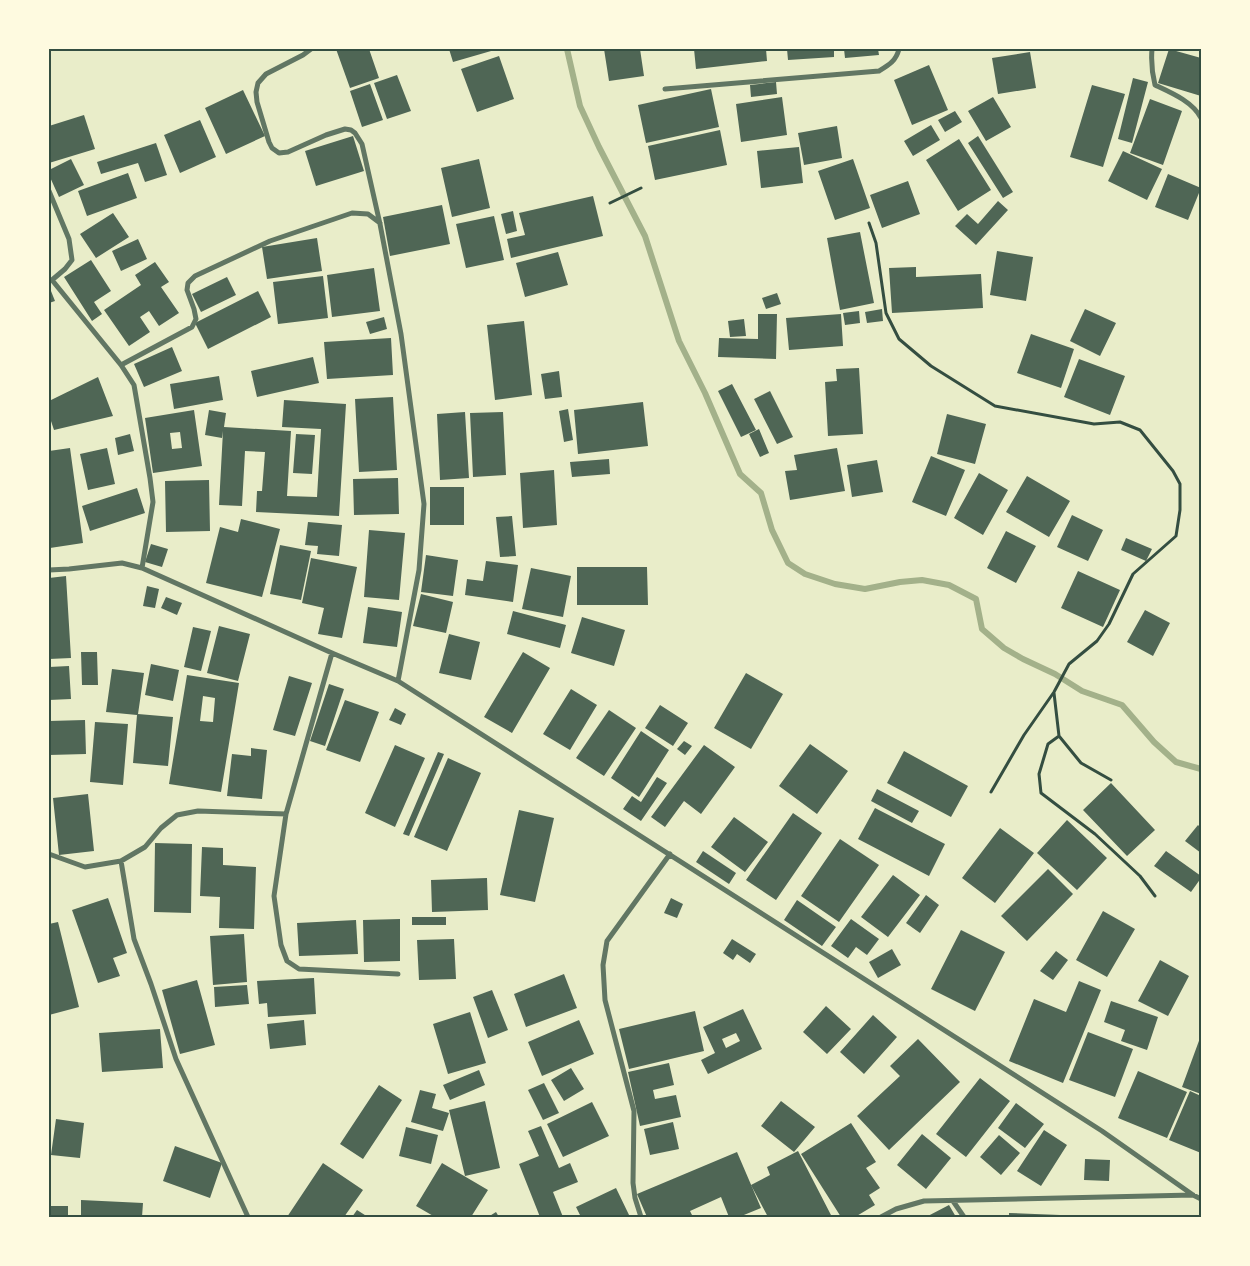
<svg xmlns="http://www.w3.org/2000/svg" width="1250" height="1266" font-family="'Fira Sans Condensed',sans-serif">
<style>
.lines{fill:none;stroke-linecap:round;stroke-linejoin:round}
.stream{stroke:#a3b18a;stroke-width:6}
.building{fill:#4f6655;fill-rule:evenodd}
.path{stroke:#344e41;stroke-width:3}
.minor{stroke:#617663;stroke-width:5}
.neatline{fill:none;stroke:#344e41;stroke-width:2}
</style>
<rect width="100%" height="100%" fill="#e9edc9"/>
<g class="lines">
<path class="stream" d="M567 49 580 106 599 147 645 236 679 341 705 393 740 474 761 493 772 530 788 563 805 574 835 584 865 589 900 582 922 580 949 585 976 599 982 629 1004 648 1023 659 1055 674 1082 691 1122 705 1154 742 1176 762 1201 769"/>
</g>
<path class="building" d="M336 49H369L379 78 350 88Z
M449 49H498L453 62Z
M604 49H640L644 76 609 81Z
M694 49H766L767 61 696 69Z
M787 49H834V57L788 60Z
M844 49H878L879 55 845 58Z
M1169 49 1201 58V96L1158 83Z
M1030 52 1036 88 998 94 992 58Z
M499 56 514 99 477 112 461 69Z
M929 65 948 110 912 125 894 80Z
M397 75 411 111 387 119 374 83Z
M1133 78 1148 82 1132 143 1118 139Z
M776 82 777 94 751 97 750 85Z
M370 84 383 120 362 127 350 91Z
M1092 85 1125 94 1103 167 1070 157Z
M711 89 719 127 646 143 638 105Z
M243 90 265 136 226 154 205 108Z
M782 97 787 135 741 142 736 104Z
M993 97 1011 127 986 141 968 111Z
M1150 99 1182 111 1163 165 1130 153Z
M955 111 962 122 945 132 938 120Z
M84 115 95 149 49 163V126Z
M200 120 216 157 180 173 164 135Z
M931 125 940 140 913 156 904 141Z
M837 126 842 158 804 165 798 133Z
M720 130 727 165 655 180 648 146Z
M353 136 364 171 316 186 305 151Z
M978 136 1013 192 1003 198 968 143Z
M959 139 991 190 958 211 926 160Z
M156 143 167 175 145 182 138 163 101 174 97 162Z
M799 147 803 183 761 188 757 151Z
M1123 151 1162 169 1147 200 1108 181Z
M71 159 84 185 59 197 49 175V170Z
M479 159 490 208 452 217 441 168Z
M853 159 870 208 835 220 818 171Z
M128 173 137 198 87 216 78 191Z
M1168 174 1201 188 1188 220 1155 207Z
M908 181 920 214 882 228 870 195Z
M593 196 603 236 511 258 507 239 525 235 519 213Z
M998 201 1008 210 976 245 955 226 967 214 978 224Z
M442 205 450 244 390 256 383 217Z
M513 211 517 231 506 234 501 214Z
M113 213 129 237 96 258 80 234Z
M494 216 504 260 466 268 456 224Z
M860 232 874 303 840 310 827 238Z
M317 238 322 271 267 279 262 247Z
M138 239 147 259 121 271 112 251Z
M997 251 1033 257 1026 301 990 295Z
M558 252 568 285 525 297 516 263Z
M91 260 111 291 94 302 102 314 92 321 64 277Z
M155 262 169 282 161 287 179 313 159 326 149 311 140 317 150 332 129 346 104 310 141 285 135 275Z
M916 267V277L981 274 983 308 892 313 889 268Z
M374 268 380 311 332 317 327 275Z
M323 276 328 318 278 324 273 282Z
M227 277 236 295 201 312 192 294Z
M49 286 55 301 49 303Z
M258 291 271 317 208 349 195 323Z
M777 293 781 304 766 309 762 298Z
M882 309 883 321 867 323 865 312Z
M1085 309 1116 323 1100 356 1070 341Z
M859 311 860 323 845 325 843 313Z
M758 314H777L776 359 718 357 719 338 758 339Z
M841 314 843 346 789 350 786 318Z
M384 317 387 329 370 334 366 322Z
M744 319 746 336 730 337 728 321Z
M524 321 532 395 495 400 487 325Z
M1031 334 1074 349 1061 388 1017 373Z
M391 338 393 375 327 379 324 342Z
M172 347 182 371 144 387 134 364Z
M313 357 319 383 257 397 251 371Z
M1079 359 1125 376 1110 415 1064 397Z
M859 368 863 434 828 436 825 382 837 381 836 369Z
M559 371 562 397 545 399 541 374Z
M219 376 223 400 174 409 170 384Z
M98 377 113 416 54 430 49 415V401Z
M732 384 756 430 741 437 718 391Z
M770 391 793 437 777 444 754 399Z
M393 397 397 470 359 472 355 399Z
M284 400 346 404 339 516 256 512 257 491H262L265 452 245 451 242 506 219 505 223 431 222 438 205 435 209 410 226 413 224 427 291 431 287 496 317 497 321 429 282 427Z
M643 402 648 446 578 454 574 410Z
M568 409 573 440 564 442 559 411Z
M194 410 202 466 153 473 145 418ZM180 432 182 448 172 449 170 433Z
M465 412 469 478 440 480 437 414Z
M503 412 506 475 473 477 470 413Z
M947 414 986 424 975 464 937 454Z
M759 429 769 453 760 457 749 434Z
M130 434 134 451 118 455 115 438Z
M296 434 315 435 312 474 293 473Z
M70 448 83 543 50 548 49 537V451Z
M107 448 115 484 88 490 80 454Z
M837 448 845 491 790 500 785 471 797 470 794 455Z
M931 456 965 470 946 516 912 502Z
M609 459 610 474 572 477 570 462Z
M877 460 883 492 852 497 847 465Z
M554 470 557 525 523 528 520 473Z
M979 473 1008 490 983 535 954 518Z
M1027 476 1070 501 1049 537 1006 512Z
M398 478 399 514 354 515 353 479Z
M209 480 210 531 166 532 165 481Z
M430 487H464V525H430Z
M137 488 145 513 90 531 82 506Z
M1072 515 1103 530 1088 561 1057 547Z
M512 516 516 556 500 557 496 517Z
M241 519 280 529 262 597 206 583 220 527 238 532Z
M308 522 342 525 339 556 317 554 318 546 305 545Z
M369 530 405 533 399 600 364 597Z
M1006 531 1036 546 1016 583 987 568Z
M1126 538 1152 549 1146 561 1121 550Z
M151 544 168 549 162 567 145 562Z
M280 545 311 551 301 600 270 594Z
M426 555 458 560 453 596 421 592Z
M311 558 357 567 342 638 318 634 324 608 302 603Z
M486 561 518 565 513 602 465 595 467 579 483 581Z
M577 567H647L648 605H577Z
M531 568 571 576 563 617 522 609Z
M1078 571 1120 590 1103 627 1061 608Z
M66 576 71 658 49 659V578Z
M147 586 159 589 155 608 143 606Z
M421 594 453 602 446 633 413 626Z
M166 597 182 603 177 615 161 608Z
M368 607 402 612 397 647 363 643Z
M1145 610 1170 623 1153 656 1127 642Z
M513 611 566 625 560 648 507 634Z
M582 617 625 630 614 666 571 653Z
M219 626 250 634 238 681 207 673Z
M193 627 211 631 201 671 184 667Z
M449 634 480 642 471 680 439 673Z
M81 652H97L98 685H82Z
M523 652 550 668 512 733 484 717Z
M151 664 179 670 173 701 145 695Z
M69 666 71 699 49 700V667Z
M112 669 144 673 138 714 173 717 168 766 133 763 137 715 106 712Z
M746 673 783 694 751 749 714 728Z
M187 675 239 683 221 792 169 784ZM203 696 215 698 213 722 200 721Z
M289 676 312 683 295 736 273 730Z
M329 684 344 689 325 746 310 741Z
M571 689 597 705 570 750 543 734Z
M345 700 379 712 360 762 326 750Z
M660 705 688 723 673 746 645 728Z
M395 708 406 714 401 725 389 720Z
M609 710 636 728 604 776 576 758Z
M85 720 86 754 49 755V721Z
M95 722 128 724 123 785 90 782Z
M641 731 669 750 639 797 611 778Z
M684 741 692 746 685 755 677 749Z
M810 744 848 771 817 814 779 786Z
M395 745 425 758 395 827 365 813Z
M704 745 735 767 701 814 684 801 665 827 651 817Z
M251 748 267 750 262 799 227 796 232 754 251 756Z
M904 751 968 786 951 817 887 783Z
M438 752 444 754 409 836 403 834Z
M448 758 481 773 447 851 414 837Z
M657 777 667 783 641 821 623 809 632 796 641 802Z
M1111 783 1155 830 1127 856 1083 810Z
M877 789 919 811 912 823 871 801Z
M88 794 94 851 59 855 53 798Z
M875 808 945 844 929 876 858 839Z
M519 810 554 818 535 902 500 895Z
M793 813 822 833 776 900 746 880Z
M734 817 768 842 745 872 711 847Z
M1067 820 1107 858 1077 890 1037 853Z
M1198 825 1201 828V853L1185 841Z
M1000 828 1034 853 995 903 962 878Z
M840 839 879 865 839 922 801 896Z
M155 843 192 844 191 913 154 912Z
M202 847 223 848V865L256 867 254 929 219 928 220 897 200 896Z
M703 851 736 873 729 884 696 862Z
M1166 851 1201 876V878L1191 892 1154 866Z
M1048 869 1073 894 1027 941 1001 916Z
M893 875 920 895 888 937 861 917Z
M487 878 488 910 432 912 431 880Z
M926 895 939 905 920 933 906 923Z
M108 898 127 953 113 958 120 976 98 983 72 910Z
M671 898 683 904 677 918 664 913Z
M797 900 836 927 822 946 784 920Z
M1103 911 1135 929 1107 977 1076 960Z
M412 917H446V925H412Z
M400 919V961L364 962 363 920Z
M851 919 879 939 867 955 856 947 848 958 831 946Z
M356 920 358 954 299 956 297 923Z
M58 922 79 1007 49 1015V924Z
M961 930 1005 952 975 1011 931 989Z
M244 934 247 982 213 985 210 936Z
M454 939 456 979 419 980 417 940Z
M732 939 756 954 750 963 737 954 733 960 723 953Z
M892 949 901 965 878 978 869 962Z
M1056 951 1068 960 1053 980 1040 971Z
M1160 960 1189 976 1168 1016 1138 1001Z
M564 974 577 1008 526 1027 514 994Z
M314 978 316 1014 268 1017 267 1003 259 1004 257 981Z
M197 980 215 1045 180 1054 162 990Z
M1079 981 1101 990 1063 1083 1009 1061 1034 999 1066 1012Z
M247 985 249 1004 215 1007 214 987Z
M492 990 508 1030 488 1038 473 997Z
M1111 1001 1158 1017 1147 1050 1121 1041 1125 1030 1104 1022Z
M826 1006 851 1029 827 1054 803 1032Z
M743 1009 762 1049 708 1074 701 1060 715 1053 703 1027ZM736 1033 740 1041 726 1048 722 1039Z
M695 1011 704 1051 629 1069 619 1029Z
M470 1012 486 1063 448 1074 433 1024Z
M873 1015 897 1037 864 1074 840 1052Z
M304 1020 306 1045 270 1049 267 1024Z
M579 1020 594 1054 542 1076 528 1042Z
M160 1029 163 1068 102 1072 99 1033Z
M1088 1032 1133 1049 1115 1097 1069 1080Z
M1200 1038H1201V1094L1182 1087Z
M918 1039 960 1082 889 1150 857 1116 900 1076 890 1066Z
M669 1063 674 1085 653 1090 655 1099 676 1095 681 1117 640 1126 628 1072Z
M571 1068 584 1089 564 1101 551 1080Z
M479 1070 485 1085 450 1100 443 1085Z
M1138 1071 1187 1092 1167 1138 1118 1118Z
M980 1078 1010 1101 966 1157 936 1134Z
M544 1083 559 1113 543 1120 528 1090Z
M379 1085 402 1100 363 1159 340 1144Z
M420 1090 436 1094 432 1108 449 1113 443 1131 411 1122Z
M1190 1091 1201 1096V1153L1169 1140Z
M485 1101 500 1168 465 1176 449 1110Z
M781 1101 815 1127 794 1152 761 1126Z
M592 1102 609 1136 563 1157 547 1124Z
M1016 1103 1044 1124 1025 1148 998 1128Z
M56 1119 84 1123 80 1158 51 1155Z
M673 1122 679 1149 650 1155 644 1129Z
M851 1123 876 1162 866 1168 880 1188 869 1195 875 1205 855 1217H841L801 1154Z
M541 1126 559 1168 570 1163 578 1182 553 1192 563 1217H540L519 1164 539 1156 528 1131Z
M406 1127 438 1135 431 1164 399 1156Z
M1044 1130 1067 1145 1041 1186 1017 1171Z
M922 1134 951 1158 926 1189 897 1165Z
M999 1135 1020 1153 1001 1175 980 1157Z
M175 1146 222 1163 210 1198 163 1181Z
M798 1151 832 1217H768L751 1185 770 1175 767 1167Z
M737 1152 761 1208 739 1217H729L721 1197 690 1211 693 1217H647L637 1194Z
M1085 1159 1110 1160 1109 1181 1084 1180Z
M323 1163 363 1190 344 1217H287Z
M442 1163 488 1190 471 1217H435L416 1206Z
M616 1188 630 1217H581L576 1207Z
M81 1200 143 1203 142 1217H81Z
M949 1205 956 1217H926Z
M49 1206H68V1217H49Z
M357 1210 368 1217H352Z
M496 1212 499 1217H488Z
M1009 1213 1060 1215V1217H1009Z"/>
<g class="lines">
<path class="path" d="M610 203 641 188
M869 223 876 243 886 313 899 339 931 366 995 406 1094 424 1120 422 1140 430 1173 471 1180 484V510L1176 536 1133 574 1109 624 1097 641 1069 664 1054 692 1024 735 991 792
M1054 693 1059 736 1081 763 1111 780
M1059 736 1048 744 1039 774 1041 793 1095 834 1140 876 1155 896"/>
<path class="minor" d="M311 49 303 55 266 74 258 83 256 92 257 102 269 142 272 148 279 153 288 152 326 135 345 129 351 130 355 133 362 144 380 224 401 334 424 504 419 570 398 681
M1152 49C1151 61 1152 73 1155 85 1172 93 1193 102 1201 118
M665 89 879 71C889 65 896 61 899 49
M49 191 69 239 72 260 65 269 52 280 121 365 134 385 150 478 153 502 142 568
M121 365 192 327 196 319 194 309 187 290 188 283 195 276 270 241 352 213 368 214 380 223
M49 570 69 569 122 563 142 568 332 653 398 681 1102 1131 1193 1195 1201 1199
M286 814 274 896 281 945 287 961 299 969 398 974
M49 854 85 867 121 861 145 847 161 828 177 815 198 811 286 814 332 653
M121 861 134 939 151 984 176 1059 248 1217
M953 1201 964 1217
M641 1217 635 1198 633 1183 634 1111 605 1000 603 965 607 941 670 854
M881 1217 896 1209 924 1201 1193 1195"/>
</g>
<rect width="1250" height="1266" fill="none" stroke="#fefae0" stroke-width="100"/>
<rect x="50" y="50" width="1150" height="1166" class="neatline"/>
</svg>
